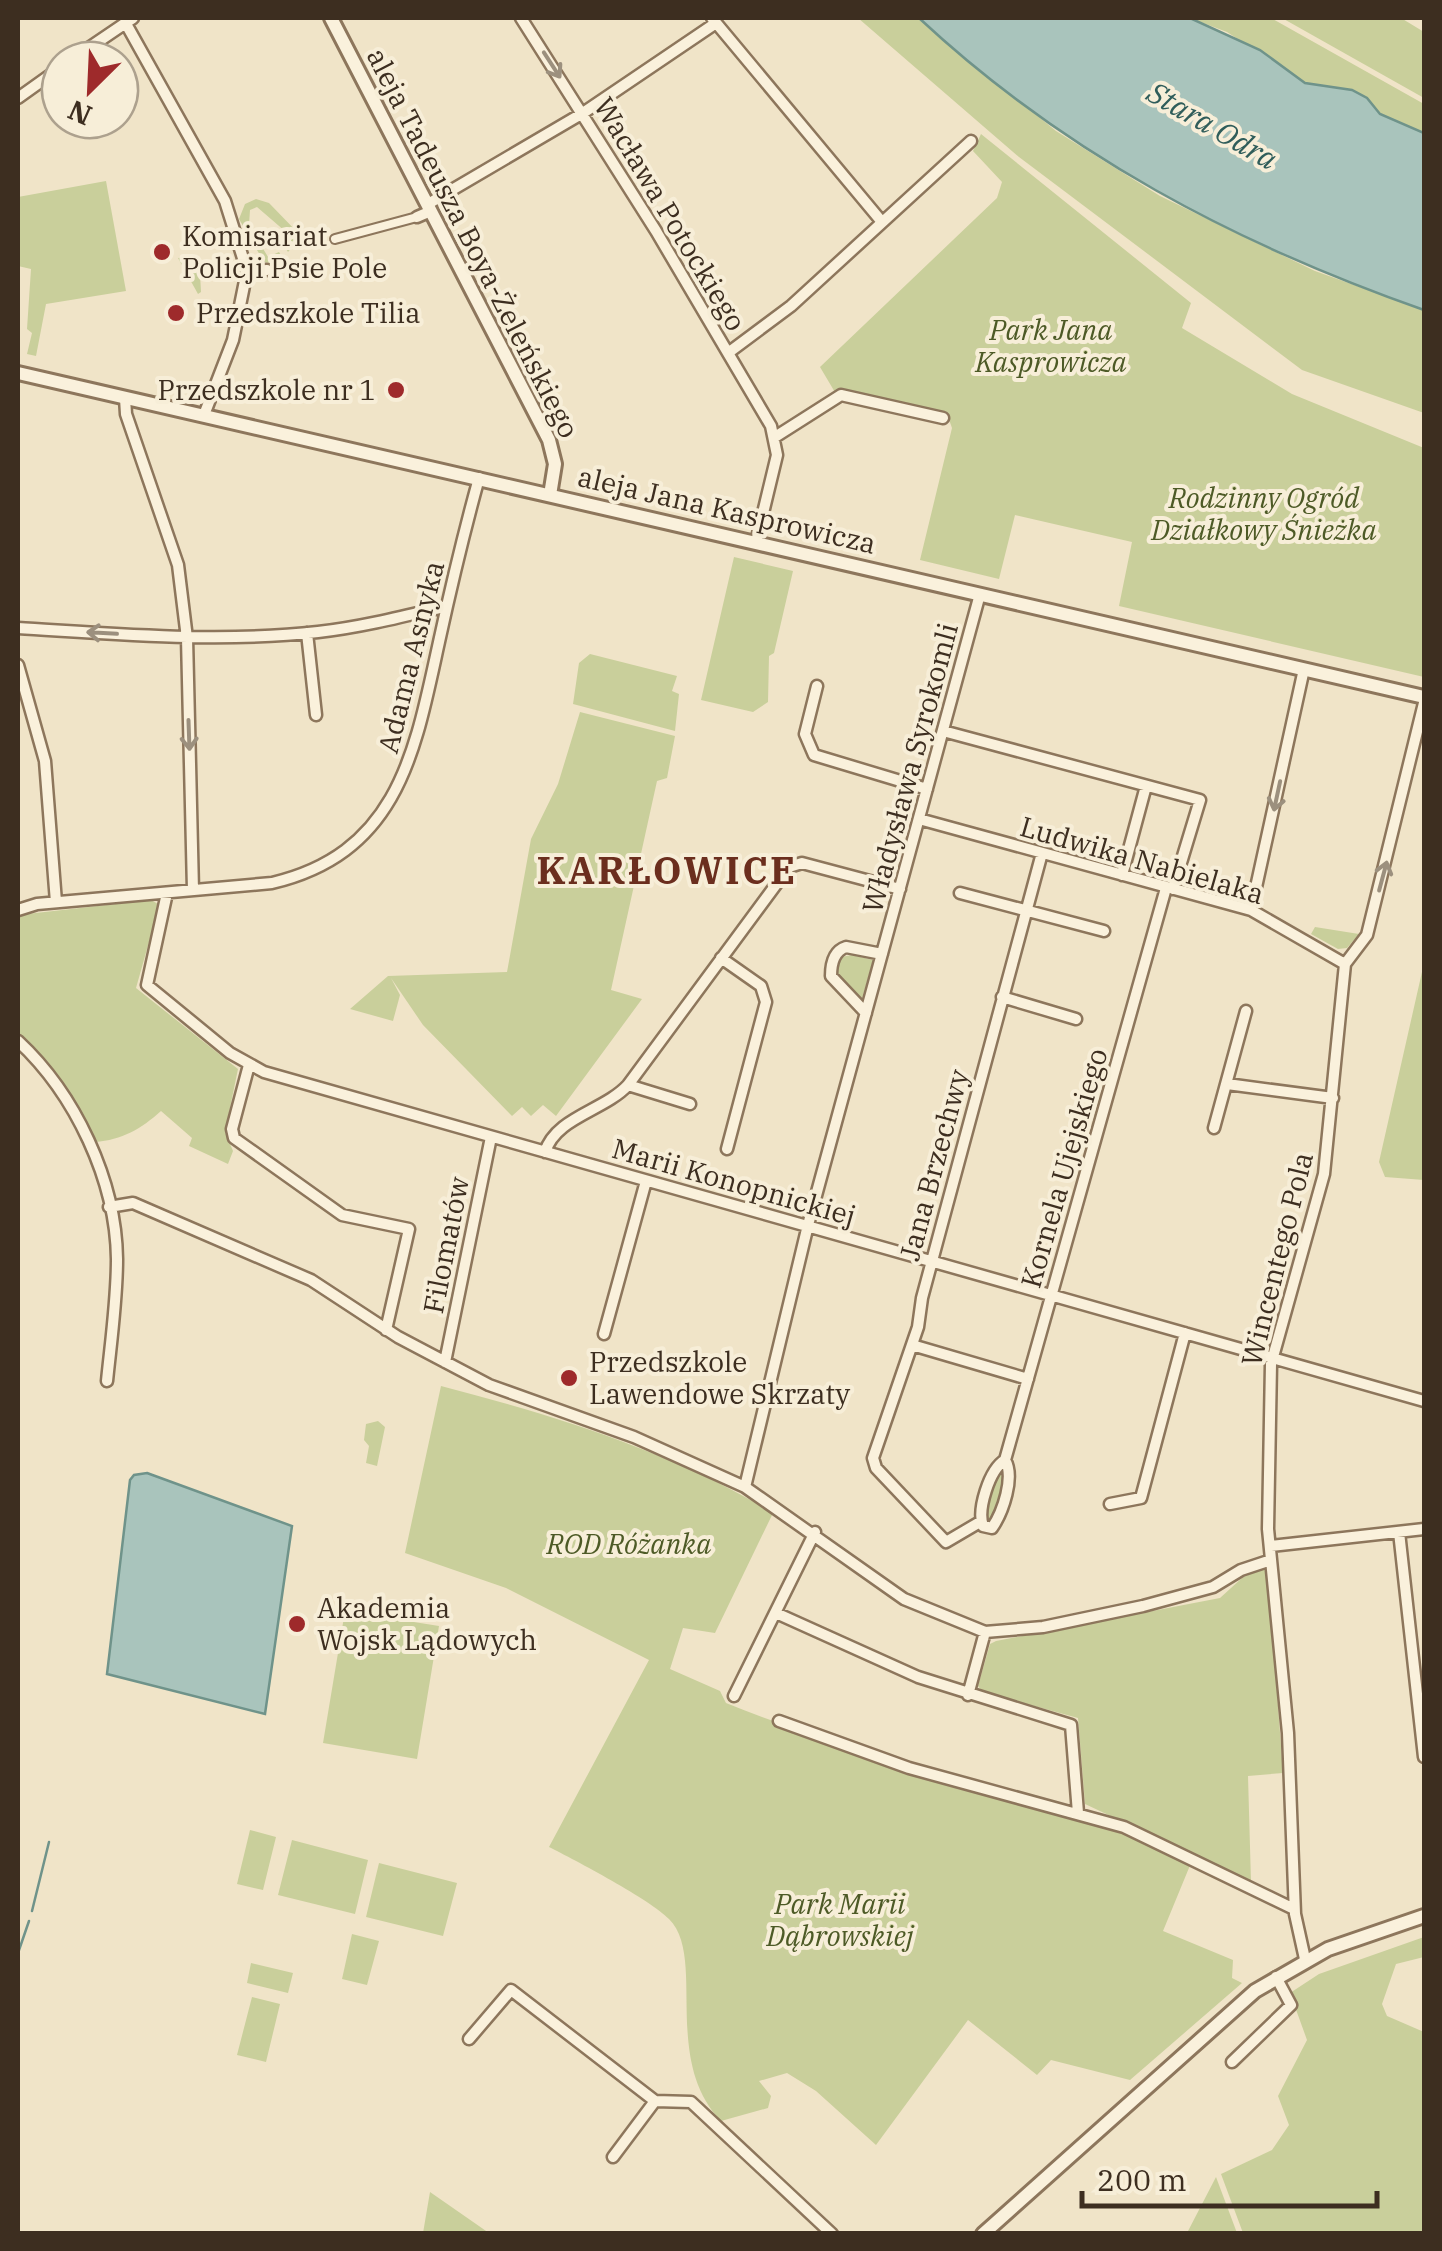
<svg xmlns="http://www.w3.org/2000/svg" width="1442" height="2251" font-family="'IBM Plex Serif',serif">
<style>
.green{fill:#c9cf9b}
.water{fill:#a9c4bc;stroke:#6f938a;stroke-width:2.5}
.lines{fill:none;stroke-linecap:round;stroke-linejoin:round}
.stream{stroke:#6f938a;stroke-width:2.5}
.pedestrian-casing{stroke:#8d765c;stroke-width:12}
.minor-casing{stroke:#8d765c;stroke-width:15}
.tertiary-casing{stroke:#8d765c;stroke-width:18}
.pedestrian{stroke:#faf1dc;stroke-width:8}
.minor{stroke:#faf1dc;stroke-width:10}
.tertiary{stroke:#faf1dc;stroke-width:12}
.oneway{stroke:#9c907e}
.poi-dot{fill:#9e2a2b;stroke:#f7eed8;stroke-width:4}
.labels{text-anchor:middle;stroke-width:8;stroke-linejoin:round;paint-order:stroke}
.street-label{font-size:28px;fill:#3d2e20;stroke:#f7eed8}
.poi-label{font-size:28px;fill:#3d2e20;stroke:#f7eed8;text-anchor:start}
.park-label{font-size:28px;font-style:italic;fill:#4d5a26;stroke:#f7eed8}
.water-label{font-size:30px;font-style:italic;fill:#2f5d5a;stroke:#f7eed8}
.district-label{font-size:38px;font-weight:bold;letter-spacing:2.5px;fill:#6b2e1e;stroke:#f7eed8}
</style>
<rect width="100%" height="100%" fill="#f0e4c8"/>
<path class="green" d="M858 18H919L1056 131 1160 196 1315 271 1424 310V413L1302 370 1019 157Z
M1190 18H1271L1424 104V133L1380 114 1352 90 1305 83 1227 32Z
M1282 18H1401L1424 32V98Z
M981 134 1191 303 1182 328 1292 394 1424 448V677L1119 606 1132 542 1015 515 999 579 920 560 952 428 947 414 836 394 820 367 997 198 1002 182 973 151Z
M106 181 126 291 46 304 36 356 27 354 32 333 27 329 31 269 18 266V197Z
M256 199 269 203 301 236 288 252 285 247 293 238 257 207 250 210 249 225 268 257 279 252 282 257 270 263 264 262 239 219 245 204Z
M199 256 201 292 198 294 178 258Z
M734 557 793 571 774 653 769 656 768 702 753 712 701 700Z
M590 654 677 676 672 691 679 694 675 731 573 704 579 663Z
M580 712 675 736 667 778 657 781 611 990 642 999 556 1116 543 1105 531 1116 522 1107 512 1116 423 1025 391 978 400 995 393 1021 350 1009 388 976 507 972 531 839 558 784Z
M151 900 158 904V910L136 988 238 1069 225 1132 233 1151 228 1164 189 1146 192 1138 161 1111C141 1129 122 1140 95 1142L52 1070 18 1035V915Z
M1315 927 1359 934 1347 948 1338 949 1311 934Z
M852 955 873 960 861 1002 836 975 841 957Z
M1424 963V1180L1385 1177 1379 1162Z
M441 1386C556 1416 670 1451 773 1513L715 1633 683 1628 670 1669 720 1691 726 1703C878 1765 1043 1792 1191 1863L1163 1931 1233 1960 1232 1978 1242 1983 1130 2080 1051 2060 1037 2075 968 2020 876 2145 816 2091 787 2073 759 2081 771 2096 768 2108 721 2121C661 2059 707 1957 669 1919 651 1900 575 1860 549 1847L649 1660 506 1588 405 1553Z
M378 1421 385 1427 377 1466 366 1463 369 1446 364 1440 366 1424Z
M1005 1467 1008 1474 994 1522 987 1523 983 1517 997 1469Z
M1260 1569 1268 1571 1283 1773 1248 1776 1251 1882 1085 1804 1078 1718 983 1692 978 1686 990 1644 996 1641 1220 1598 1242 1578Z
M345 1611 439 1626 417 1759 323 1743Z
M250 1830 276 1837 263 1890 237 1884Z
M292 1840 368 1860 355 1914 278 1895Z
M379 1863 457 1883 443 1936 366 1917Z
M352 1934 379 1941 367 1985 342 1979Z
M1424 1937V1957L1396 1964 1382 2004 1387 2016 1424 2032V2233H1243L1221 2174 1272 2150 1289 2125 1278 2096 1307 2040 1290 1993 1319 1974Z
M251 1963 293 1973 288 1993 247 1983Z
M252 1997 280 2004 266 2062 237 2055Z
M1216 2177 1237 2233H1187Z
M430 2192 489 2233H423Z"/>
<path class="water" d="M919 18H1190L1260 50 1305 83 1352 90 1367 98 1380 114 1424 133V310C1236 244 1065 154 919 18Z
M147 1473 292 1526 265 1714 107 1674 130 1480 134 1475Z"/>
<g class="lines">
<path class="stream" d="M32 1911 49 1842
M18 1953 29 1921"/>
<g class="pedestrian-casing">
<path id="pedestrian" d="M335 239 417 217"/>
</g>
<g class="minor-casing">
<path id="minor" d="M521 18 656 231 771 426 777 455 756 542
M712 18 882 222
M125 22 225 201 247 271
M71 60 133 18
M18 98 60 68
M428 204 583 113 716 23
M417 217 431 211
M728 353 791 306 971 141
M125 398 126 414 178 565 187 638 193 890
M204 415 233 340 247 271 267 270
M775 437 841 395 943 418
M18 628C118 634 218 643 318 632 362 627 405 616 447 606
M307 633 316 715
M18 665 45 761 56 902
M817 686 805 734 814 755 927 789
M943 731 1200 800 1173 889
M919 819 1251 910 1345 964
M1122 875 1146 786
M167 893 147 985 230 1053 264 1072 1424 1401
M960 893 1104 931
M18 910 37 904 272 883C399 853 415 751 439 642 451 587 464 532 479 478
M1251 910 1304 669
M721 958 761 986 766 1002 727 1149
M1002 997 1076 1019
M866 1013 831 976C831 964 834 951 846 947L882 954
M18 1041C75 1094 116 1180 117 1259 117 1300 111 1341 107 1381
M249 1065 232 1129 234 1138 342 1215 409 1229 386 1330
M1227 1084 1333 1098
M628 1085 690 1104
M1214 1128 1246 1011
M545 1152C556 1117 604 1111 628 1085L789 867 802 863 900 889
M109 1207 133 1203 311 1280 398 1337 489 1385 634 1437 745 1487 904 1599 985 1632 1043 1627 1143 1606 1213 1587 1241 1570 1271 1560
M604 1334 646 1181
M912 1345 1028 1379
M445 1362 491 1137
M1005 1460C1015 1477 1003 1512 992 1528L983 1526C977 1510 989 1470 1005 1460L1166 888
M745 1487 808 1225 980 594
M1110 1504 1141 1498 1185 1333
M980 1522 946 1542 876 1468 873 1458 918 1327 922 1298 1042 853
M1399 1532 1424 1757
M1271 1546 1424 1529
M776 1613 918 1677 1071 1725 1078 1813
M968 1695 985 1632
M734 1696 815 1532
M779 1721 909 1768 1124 1827 1294 1909
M1305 1959 1295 1914 1288 1733 1268 1529 1271 1364 1324 1174 1345 964 1367 935 1424 703
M469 2039 511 1990 655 2101 691 2102 832 2234
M1232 2062 1291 2005 1276 1977
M613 2157 655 2101"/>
</g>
<g class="tertiary-casing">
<path id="tertiary" d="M331 18 549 440 555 464 550 495
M18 373 1424 697
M983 2234 1255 1991 1328 1949 1424 1916"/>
</g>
<use href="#pedestrian" class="pedestrian"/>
<use href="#minor" class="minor"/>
<use href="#tertiary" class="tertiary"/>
</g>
<defs><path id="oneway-shaft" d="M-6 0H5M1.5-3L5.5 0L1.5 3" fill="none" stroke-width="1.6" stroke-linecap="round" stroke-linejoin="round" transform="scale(2.5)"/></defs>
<g class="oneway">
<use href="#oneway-shaft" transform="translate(552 65) rotate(57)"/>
<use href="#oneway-shaft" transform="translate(102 633) rotate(-177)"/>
<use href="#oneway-shaft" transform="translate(189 735) rotate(88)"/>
<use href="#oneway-shaft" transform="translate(1277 796) rotate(102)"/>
<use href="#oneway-shaft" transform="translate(1383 876) rotate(-75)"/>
</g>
<g class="poi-dot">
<circle cx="162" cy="252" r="10"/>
<circle cx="176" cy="313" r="10"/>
<circle cx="396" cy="390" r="10"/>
<circle cx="569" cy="1378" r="10"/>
<circle cx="297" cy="1624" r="10"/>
</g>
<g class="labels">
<g class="street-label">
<text transform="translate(670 214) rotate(59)" y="10">Wacława Potockiego</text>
<text transform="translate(473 243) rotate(63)" y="10">aleja Tadeusza Boya-Żeleńskiego</text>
<text transform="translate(727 510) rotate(13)" y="10">aleja Jana Kasprowicza</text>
<text transform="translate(411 657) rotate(-76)" y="10">Adama Asnyka</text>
<text transform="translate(910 768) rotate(-75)" y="10">Władysława Syrokomli</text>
<text transform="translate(1142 860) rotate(16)" y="10">Ludwika Nabielaka</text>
<text transform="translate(934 1165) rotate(-75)" y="10">Jana Brzechwy</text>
<text transform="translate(1064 1168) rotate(-74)" y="10">Kornela Ujejskiego</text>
<text transform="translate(734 1182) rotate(16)" y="10">Marii Konopnickiej</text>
<text transform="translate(446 1245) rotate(-79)" y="10">Filomatów</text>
<text transform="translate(1277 1259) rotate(-76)" y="10">Wincentego Pola</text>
</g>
<g class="poi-label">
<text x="182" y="246">Komisariat<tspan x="182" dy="32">Policji Psie Pole</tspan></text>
<text x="196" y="323">Przedszkole Tilia</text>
<text x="376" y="400" text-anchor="end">Przedszkole nr 1</text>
<text x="589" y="1372">Przedszkole<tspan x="589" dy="32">Lawendowe Skrzaty</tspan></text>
<text x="317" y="1618">Akademia<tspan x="317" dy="32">Wojsk Lądowych</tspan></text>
</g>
<g class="park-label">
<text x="1051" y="340">Park Jana<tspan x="1051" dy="32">Kasprowicza</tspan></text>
<text x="1264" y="508">Rodzinny Ogród<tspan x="1264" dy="32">Działkowy Śnieżka</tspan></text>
<text x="629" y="1554">ROD Różanka</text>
<text x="840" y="1914">Park Marii<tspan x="840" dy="32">Dąbrowskiej</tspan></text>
</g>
<g class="water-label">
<text transform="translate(1212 126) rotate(30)" y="10">Stara Odra</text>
</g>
<g class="district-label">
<text x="667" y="884">KARŁOWICE</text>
</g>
</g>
<rect width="1442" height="2251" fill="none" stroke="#3d2e20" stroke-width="40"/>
<g transform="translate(90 90) rotate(204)"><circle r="48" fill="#f7eed8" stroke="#ada18e" stroke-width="2.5"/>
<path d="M0-8L18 38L0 25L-18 38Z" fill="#9e2a2b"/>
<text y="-15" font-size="28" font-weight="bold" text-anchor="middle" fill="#3d2e20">N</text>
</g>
<path d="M1082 2191v15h295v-15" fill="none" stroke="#3d2e20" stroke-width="5"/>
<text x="1097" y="2191" font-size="30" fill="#3d2e20" stroke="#f7eed8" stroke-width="8" paint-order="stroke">200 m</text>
</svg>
